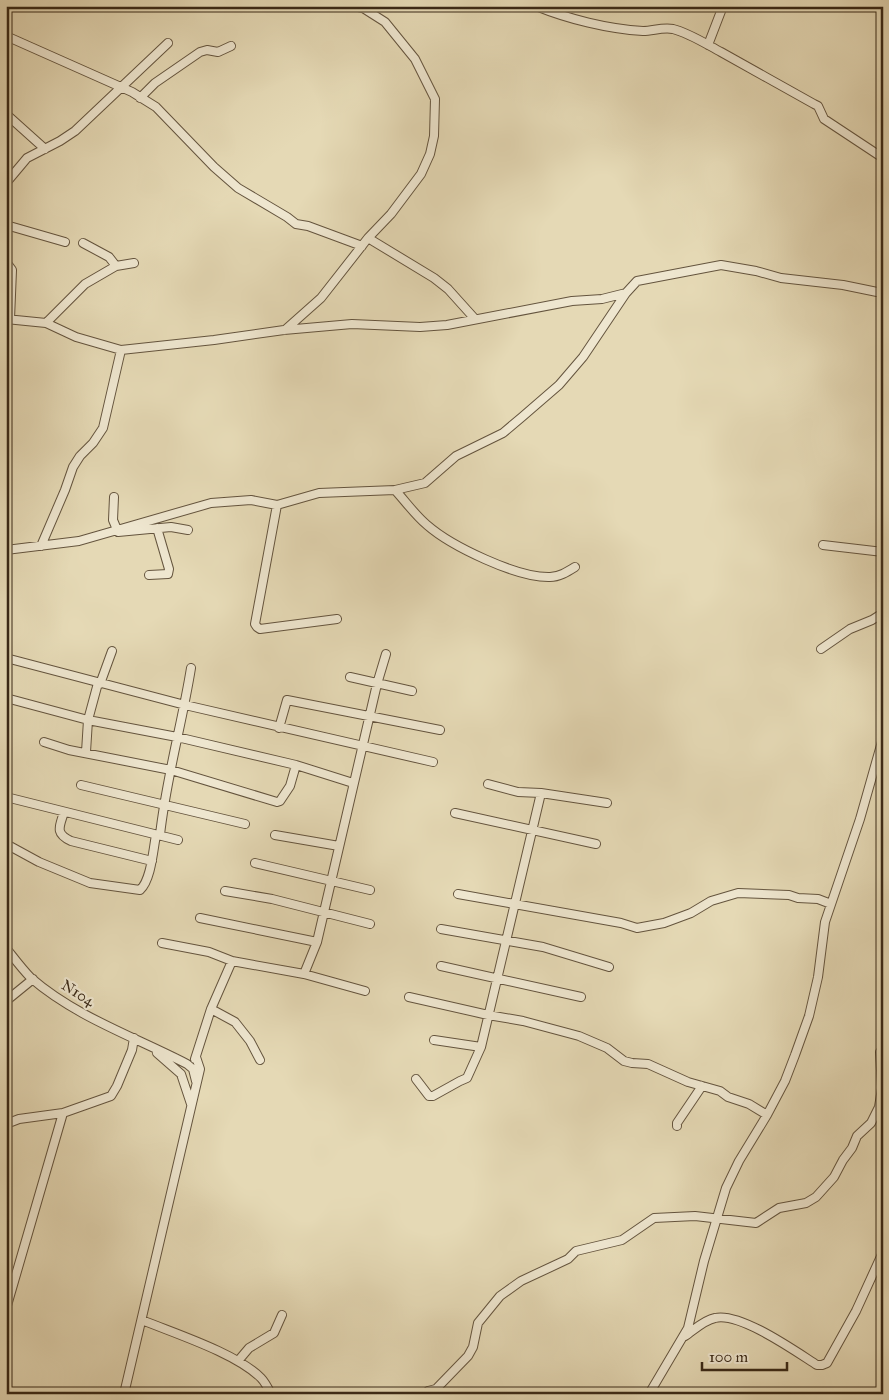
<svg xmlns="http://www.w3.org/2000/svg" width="889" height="1400" font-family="'IM FELL Great Primer',serif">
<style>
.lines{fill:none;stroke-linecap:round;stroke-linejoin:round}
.minor-casing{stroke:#64543e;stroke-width:10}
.minor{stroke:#eee6cf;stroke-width:8}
.labels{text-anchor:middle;stroke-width:4.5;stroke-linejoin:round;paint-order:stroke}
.street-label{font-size:15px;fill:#392816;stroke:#eee6cf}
</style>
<rect width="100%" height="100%" fill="#e5d9b5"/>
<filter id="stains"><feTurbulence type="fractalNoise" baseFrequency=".004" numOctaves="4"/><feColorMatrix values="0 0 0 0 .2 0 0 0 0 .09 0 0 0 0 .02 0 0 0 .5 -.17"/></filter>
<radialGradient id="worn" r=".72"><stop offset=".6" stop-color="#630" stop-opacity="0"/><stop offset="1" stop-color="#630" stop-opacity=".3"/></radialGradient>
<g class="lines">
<g class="minor-casing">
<path id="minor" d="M329 6H342
M536 6C568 19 608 29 643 31 653 31 662 27 673 29 689 33 706 44 721 52 752 69 783 87 814 104L818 106 824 119 883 158
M6 36 132 92 156 107 214 167 238 188 287 217 296 224 308 226 362 246
M708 45 723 6
M140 98 155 83 200 52 207 50 218 52 231 46
M6 114 45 149
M6 183 27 158 60 141 75 131 168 43
M6 225 65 242
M368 238 434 278 448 289 475 319
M83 243 109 257 116 266
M6 262 12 270 10 319
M6 319 46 323 76 337 121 350 214 340 284 330 352 324 420 327 447 325 572 301 602 299 626 293 637 281 721 265 756 271 781 278 843 285 882 293
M46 323 85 284 116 266 134 263
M285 330 321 298 368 238 391 214 421 174 430 154 434 136 435 99 415 59 385 22 363 8 354 6
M395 490 425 483 456 456 503 433 522 417 559 385 583 357 626 293
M114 497 113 520 118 532 171 527 188 530
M277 505 255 624 257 627 260 629 337 619
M823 545 883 552
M41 546 65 490 73 467 80 456 93 443 103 428 121 350
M6 550 79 541 211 503 251 500 277 505 319 493 395 490C406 502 415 515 427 525 451 546 517 578 550 577 559 577 567 572 575 567
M149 575 168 574 169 569 157 528
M821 649 850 629 872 620 883 613
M6 658 185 705 433 762
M350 677 412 691
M100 684 112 651
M6 698 88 720 177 737 296 765 353 783
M279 728 287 700 440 730
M44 742 69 750 171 770 277 802 280 801 290 786 296 765
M86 752 88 720 98 683
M488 784 518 792 541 793
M81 785 245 824
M6 797 178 840
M64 812C60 826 54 833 71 841L152 861
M455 813 596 844
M160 835C166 779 182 724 191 668
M275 835 339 846
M6 844 39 862 90 883 140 890C151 880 153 851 156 835
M255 863 370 890
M225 891 272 899 370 924
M458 894 621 923 637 928 664 923 691 913 711 901 738 893 789 895 798 898 818 899 831 904
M200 918 317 942
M441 929 543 947 609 967
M162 943 209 952 232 961 304 974 365 991
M6 948C14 958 22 969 31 978 76 1017 135 1037 187 1064L193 1069 196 1081
M441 966 581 997
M304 974 317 942 377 684 386 654
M409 997 488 1015 523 1021 579 1036 607 1048 624 1061 632 1063 648 1064 688 1082 720 1091 728 1097 749 1104 767 1115
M6 1001 33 979
M211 1009 235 1022 250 1041 260 1060
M434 1040 481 1047
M157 1053 181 1074 191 1104
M195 1059 211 1009 232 961
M416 1079 429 1096H433L460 1081 467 1078 481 1047 541 793 607 803
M6 1124 19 1119 63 1113 111 1096 117 1086 132 1050 134 1038
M677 1126V1123L702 1086
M6 1309 63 1113
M142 1320C176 1334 236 1353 261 1378 265 1382 268 1388 271 1394
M685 1336C694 1330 704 1320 715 1318 740 1312 795 1351 817 1365H822L827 1363 856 1311 883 1252
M238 1361 249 1348 274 1333 282 1315
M436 1389 468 1356 473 1347 478 1323 500 1296 521 1281 568 1259 576 1251 622 1240 654 1218 695 1216 756 1223 779 1208 806 1203 816 1197 834 1177 843 1160 852 1148 857 1136 871 1123 879 1107 882 1088 880 1052
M124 1394 200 1069 196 1057
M425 1394 428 1391 436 1389 445 1394
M649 1394 688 1328 704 1261 726 1188 739 1161 767 1115 785 1081 795 1055 809 1016 818 977 825 922 860 819 883 738"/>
</g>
<use href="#minor" class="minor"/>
</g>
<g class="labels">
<g class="street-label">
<text transform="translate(78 993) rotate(32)" y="5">N104</text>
</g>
</g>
<rect width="889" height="1400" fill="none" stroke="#e5d9b5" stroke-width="25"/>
<rect x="8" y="8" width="874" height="1385" fill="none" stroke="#392816" stroke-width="2.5"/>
<rect x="12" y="12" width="864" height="1375" fill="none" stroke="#392816"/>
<path d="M702 1362v8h85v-8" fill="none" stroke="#392816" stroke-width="2.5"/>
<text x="709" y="1362" font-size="15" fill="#392816" stroke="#eee6cf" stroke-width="4" paint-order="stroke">100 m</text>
<rect width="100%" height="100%" filter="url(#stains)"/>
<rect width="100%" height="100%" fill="url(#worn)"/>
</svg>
